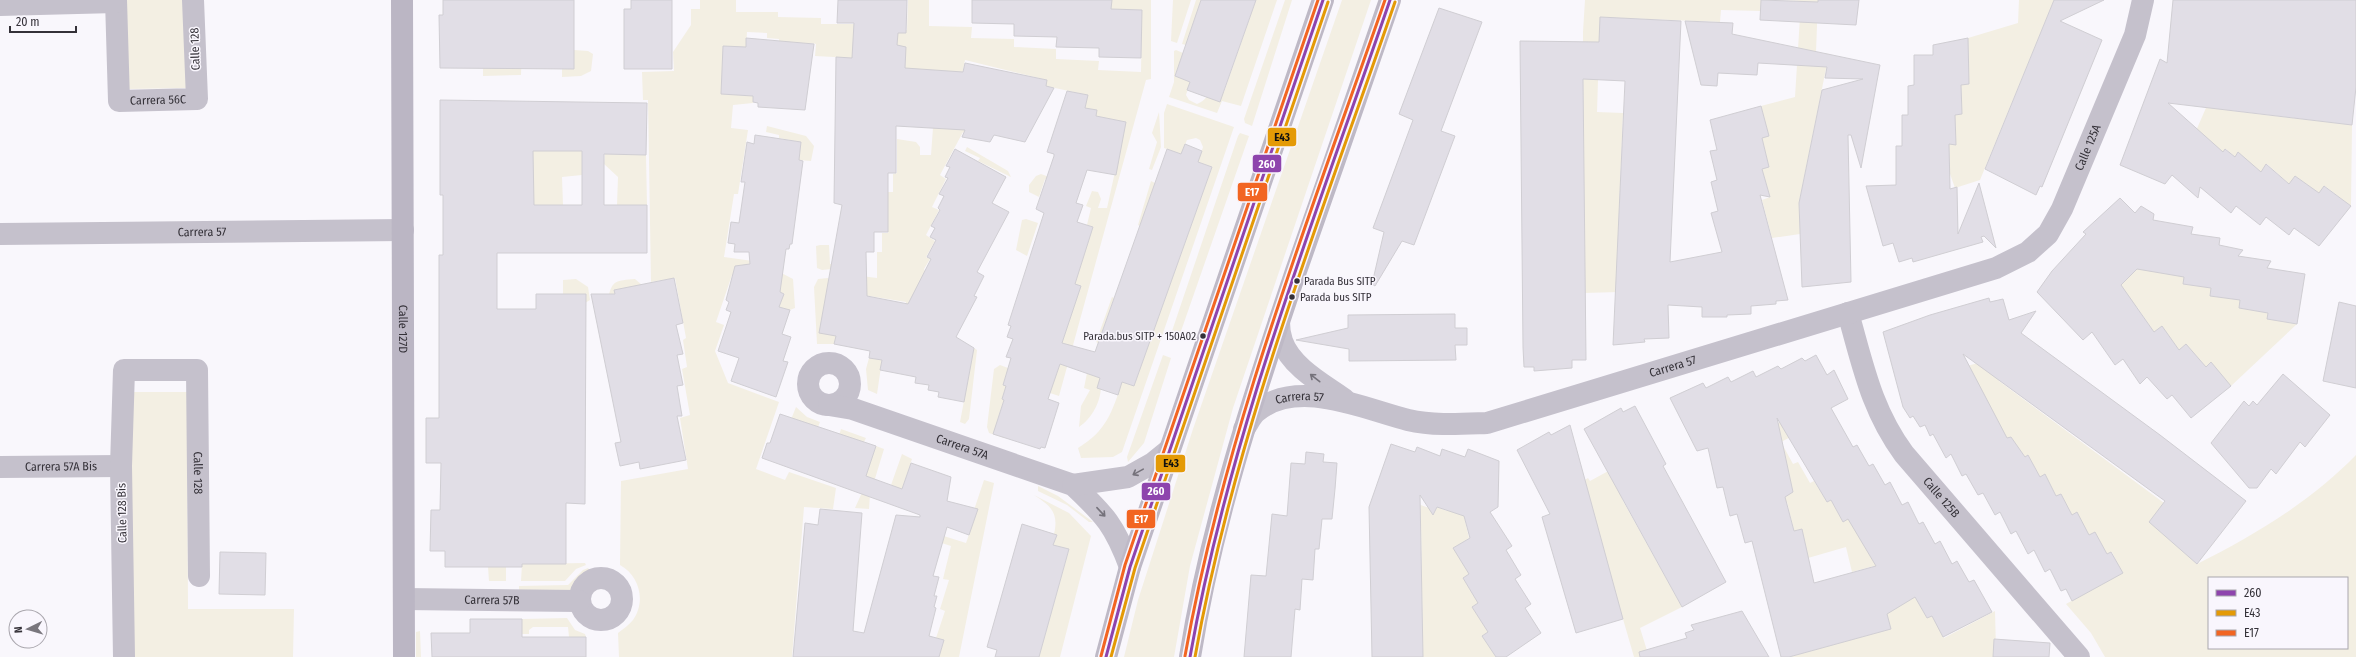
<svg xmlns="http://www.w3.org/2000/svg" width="2356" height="657" font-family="'Fira Sans Condensed',sans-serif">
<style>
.green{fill:#f3efe3;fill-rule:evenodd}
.building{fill:#e1dee6;stroke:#d0ced3;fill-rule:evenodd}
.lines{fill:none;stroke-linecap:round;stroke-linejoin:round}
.street{stroke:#c5c1cc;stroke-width:22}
.secondary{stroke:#bbb6c4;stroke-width:22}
.primary{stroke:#beb9c6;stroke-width:22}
.bus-1-casing{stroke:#f9f6fd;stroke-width:6}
.bus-2-casing{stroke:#f9f6fd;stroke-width:6}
.bus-3-casing{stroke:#f9f6fd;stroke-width:6}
.bus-1{stroke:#8e44ad;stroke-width:3}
.bus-2{stroke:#e49a06;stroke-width:3}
.bus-3{stroke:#f26522;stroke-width:3}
.oneway{stroke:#75727b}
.bus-dot{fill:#343138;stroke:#f9f6fd;stroke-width:1.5}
.labels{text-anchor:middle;stroke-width:3;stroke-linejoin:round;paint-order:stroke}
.bus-label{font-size:11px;fill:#343138;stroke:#f9f6fd;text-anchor:start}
.street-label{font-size:12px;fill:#343138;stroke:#f9f6fd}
.line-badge{stroke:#f9f6fd;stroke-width:1.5}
.badge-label{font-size:11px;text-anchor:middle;font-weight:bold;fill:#fff}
.pale-badge-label{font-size:11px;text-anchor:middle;font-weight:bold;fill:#111}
</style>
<rect width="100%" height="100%" fill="#f9f7fc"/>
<path class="green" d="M126 0H186L188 88 127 89Z
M700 0H736V12H778V17L821 18V24H863V29L907 30 908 0H929V26L972 27 971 38 1014 39V47L1056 49V59L1099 61 1098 70 1141 72 1142 10 1111 9V0H1151V79L1146 80 1059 396 1047 392 1057 373 1066 345 1062 343 1081 286 1074 284 1093 227 1087 225 1091 208 1086 206 1092 191 1098 192 1101 199 1098 208H1107L1126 122 1096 116 1097 110 1085 108 1087 95 1046 86 1047 80 965 60 953 120 972 135 963 132 940 175 946 179 932 207 939 210 926 235 935 241 926 257 930 259 924 269 925 271 919 300 903 312 906 302 857 294 861 276 877 278V252H882V233H888V192H893V174L897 173V139L916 142 920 147V155H931L933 128 905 68 906 55 852 58 815 56 816 44 810 43 809 53 779 52V39L767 38V33L747 32 746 47 724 46 721 94 753 96V103L733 105 731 128 748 130 738 194H734L724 257 760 262 793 279 795 308 790 310 779 307 784 294 732 275 716 322 724 325 715 351 728 383 779 402 756 469 785 480 789 472 836 488 833 509 804 507 792 657H619L618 633C623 629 629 625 633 620 646 602 640 576 620 565L621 481 688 469 680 418 690 415 682 369 687 367 683 340 686 338 675 278 651 282 648 100H643L642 72 674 71 673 52 691 25V9H700Z
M1173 0H1191L1177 43 1171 41Z
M1196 0H1201L1186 45 1182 44Z
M1256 0H1277L1241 106 1222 101 1217 113 1169 97 1174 82V51L1176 50 1183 53 1175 76 1190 82 1186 95 1189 100 1197 104C1206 100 1208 96 1210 87L1224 92Z
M1285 0H1292L1252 126 1245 123 1244 119Z
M1342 0H1371L1233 408 1190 566 1174 657H1124L1138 600 1193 429Z
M1585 0H1761V11L1721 10 1720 22 1600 17 1597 112 1623 113 1617 263 1619 292 1584 293 1583 32Z
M1779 0H1818L1816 52 1829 54 1799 202 1800 234 1772 238 1762 200 1770 197 1762 169 1769 167 1762 138 1769 136 1761 106 1795 97 1801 1Z
M2019 0H2054L1980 180 1955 188 1950 174 1949 144H1956L1955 115 1962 114 1961 85 1969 84 1968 38 2018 23Z
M522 45 521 75 483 76V64Z
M574 50 588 51 593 54 591 71 581 76 562 77V69H574Z
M2212 94 2233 111 2352 125 2351 206 2325 186 2319 193 2295 176 2289 184 2267 164 2261 172 2238 152 2235 157 2226 149 2223 152 2192 140Z
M1167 104 1234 127 1122 452 1113 457 1081 458 1078 448C1106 431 1112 413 1122 382L1134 386 1212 167 1198 162 1203 147 1200 140 1196 138 1187 140 1181 154 1164 148V113Z
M1159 112 1161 147 1152 170 1149 169 1157 142 1152 133Z
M767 126 806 136 814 146 811 161 799 160 801 142 779 138V135L766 132Z
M1240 133 1249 136 1180 334 1172 331 1238 136Z
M967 147 1008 171 1011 177 978 161 980 158 965 151Z
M533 151H582V175L562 177 563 205 520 206 533 177Z
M605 154 646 155 647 205H617L618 177 604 164Z
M1041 174 1068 184V187L1045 179 1039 197 1029 192V185L1036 176Z
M1151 181 1155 183 1140 226 1138 225Z
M1026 219 1038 223 1027 256 1016 250 1022 220Z
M820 245H829L830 264 852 263V267L822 270 817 268 816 246Z
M2146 254 2184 277 2183 284 2211 288 2210 296 2240 300 2239 308 2268 313 2267 319 2297 324 2231 386 2211 362 2206 367 2186 344 2179 350 2162 326 2154 332 2137 307 2092 313Z
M828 278 836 336 834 344H817L814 287 818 279Z
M576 279 588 287 590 300 585 303 563 295V280Z
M635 279 642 285 614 290 616 300 608 298C613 279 616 281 635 279Z
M1112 297 1114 298 1098 343 1096 342Z
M974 348 977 350 969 419 965 424 960 422Z
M2006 354 2014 361 1999 381 2164 503 2149 522 2197 564C2255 535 2310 502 2356 455V657H2105L2091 633 2066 604 2122 573 2112 552 2107 554 2095 532 2089 535 2077 513 2072 515 2061 494 2056 496 2044 475 2040 477 2028 455 2025 457 2011 437 2007 438 1955 370ZM2209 578H2347V648H2209Z
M1163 355 1171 358 1144 443 1128 462 1127 457Z
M869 358 882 360 877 394 868 390 866 369Z
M1000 365 1021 373 1020 378 1006 374 1003 385 1006 386 1002 399 1004 400 997 421 1008 425 1004 438 989 433 987 427 994 369Z
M1087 373 1100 378C1104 396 1094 417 1079 427L1081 406 1090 390 1084 388Z
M132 392H187L188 609H294L293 657H132Z
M796 407 807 417 820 422 818 427 790 422Z
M1793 415 1802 431 1781 442 1793 464 1798 462 1810 483 1814 481 1827 502 1831 500 1843 522 1848 519 1910 600 1915 597 1927 618 1932 616 1944 638 1995 611 1996 650H1993V657H1789L1891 629 1874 566 1852 572 1846 547 1808 558 1802 529 1794 531 1787 502 1779 504 1771 427Z
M841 429 866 438 864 442 838 439Z
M876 446 884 449 870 495 869 509 855 508 869 477 866 476Z
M902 454 912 459 902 489 899 488 893 504 885 502Z
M1612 469 1623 501 1682 607 1640 628 1649 657H1634L1623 619 1567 490 1588 478 1590 481Z
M984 480 994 483 959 657H939L944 640 936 638 945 611 940 609 949 580 943 579 951 546 926 538 915 527 966 543 977 512 974 510Z
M1038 486 1058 496 1093 522H1089L1067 505 1038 491Z
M1034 495 1069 513 1091 536 1060 657H1039L1069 550 1053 545 1057 535 1054 534C1059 513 1051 506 1034 495Z
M1412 502 1435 510 1437 507 1447 511 1449 506 1463 512 1469 538 1454 548 1469 574 1463 578 1478 603 1472 607 1488 632 1482 636 1496 657H1423L1421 523 1370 524Z
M506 551V581H489L488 567Z
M585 563 586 565 576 569 565 581H521L522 564Z
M588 568 591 572 581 577 573 590H519V586L568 585 583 570Z
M567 618 575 630 585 634 586 637H569L568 627H533L529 630V634H522V619Z
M420 631 421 657H416V632Z"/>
<path class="building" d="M443 0H574V69L440 68 439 15H443Z
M631 0H672V69H624V9H631Z
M838 0H907L906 33H898L897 45 906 47 905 68 963 72 965 63 1047 80 1046 86 1054 88 1025 142 994 135 990 142 962 137 965 130 896 126V173H888V232H874V252H866L867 296 908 304 931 259 927 257 936 240 930 237 935 228 931 226 940 210 938 208 944 196 939 194 948 178 945 177 950 167 946 166 955 149 1006 177 992 203 1009 212 977 272 984 276 974 296 977 297 956 337 974 348 964 402 938 397 939 392 928 390 929 385 915 383 916 377 880 370 882 360 869 358 870 351 834 344 836 336 819 333 842 205 834 203 836 57 852 58 854 23H837Z
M972 0H1112L1111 9 1142 10 1141 58 1099 57V48L1056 47 1057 37 1014 36V24L972 23Z
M1201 0H1256L1220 102 1187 90 1190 82 1175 76Z
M1761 0 1818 2V0H1859L1856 25 1760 20Z
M2054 0H2104L2060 21 2102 40 2042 187 2040 186 2036 195 1985 169Z
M2173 0H2356V87L2352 125 2168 103 2223 152 2225 149 2235 157 2238 152 2261 172 2266 164 2289 184 2295 176 2319 193 2324 186 2351 206 2319 246 2294 228 2289 235 2266 217 2260 225 2236 206 2231 213 2200 187 2198 198 2172 175 2165 184 2120 165 2160 59 2167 63Z
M1439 8 1482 22 1441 131 1455 136 1414 245 1402 241 1375 286 1372 284 1384 232 1373 228 1413 120 1399 114Z
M1600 17 1681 21 1670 262 1722 252 1711 213 1718 211 1711 182 1717 180 1710 151 1717 150 1710 120 1761 106 1769 136 1762 138 1769 167 1762 169 1770 197 1760 195 1788 300 1776 301V304L1751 306V314L1727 315V317H1702V307L1668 305 1669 338 1644 339 1645 342 1613 345 1625 81 1583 79 1586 360H1572V368L1534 371V367H1524L1523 347 1520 41 1599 42Z
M1685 21 1733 23 1732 34 1880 65 1861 168 1851 135H1848L1851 282 1802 287 1799 203 1822 90 1863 79 1825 78 1827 67 1758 63 1757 75 1718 73 1717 86 1701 85Z
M746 38 814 44 805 110 758 107V103L753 102V96L721 94 723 46 746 47Z
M1968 38 1969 84 1961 85 1962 114 1955 115 1956 145 1949 144 1950 189 1957 187 1958 234 1979 183 1996 248 1984 236 1981 237 1983 242 1913 262 1912 258 1899 262 1893 243 1883 246 1866 186 1896 185V146H1902V115H1908V86L1914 85V55H1933V45Z
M1067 91 1088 95 1085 108 1097 110 1096 116 1126 122 1116 175 1087 170 1076 203 1083 205 1077 222 1093 227 1075 284 1081 286 1062 343 1095 352 1167 149 1181 154 1185 144 1202 151 1198 162 1212 167 1134 386 1122 382 1118 395 1097 388 1100 378 1060 364 1048 399 1059 403 1045 448 1041 447 1040 449 993 434 1004 400 1002 399 1006 386 1003 385 1011 358 1006 357 1013 339 1007 337 1011 326 1008 325 1044 213 1036 209 1054 156V154L1047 152Z
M440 100 647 103 646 155 604 154V205H647V253H497V309H536V294H586L585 504 566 503V564H522V567H445V551H430L431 510H440L441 463H426V418H439V255H443V195H440ZM533 151H582V205H534Z
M755 135 801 142 799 160 803 161 792 244H790L789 249H786L780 292 784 294 779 307 790 310 782 334 791 337 783 361 788 362 776 397 731 381 739 358 718 351 731 312 726 310 729 302 726 300 735 266 750 264 749 252H734L735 244 728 243 731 222 739 223 745 182H741L747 142 754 144Z
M2120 198 2135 213 2141 206 2154 214 2153 220 2193 227 2191 234 2220 238 2219 245 2243 250 2238 256 2271 261 2267 268 2305 274 2297 324 2267 319 2268 313 2239 308 2240 300 2210 296 2211 288 2183 284 2184 277 2137 269 2121 285 2154 332 2162 326 2179 350 2186 344 2206 367 2211 362 2231 386 2191 418 2172 395 2167 399 2147 377 2140 384 2123 359 2115 365 2092 332 2083 340 2037 292 2052 271 2086 234 2083 232Z
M674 278 683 323 676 325 683 354 677 355 683 385 677 386 682 416H677L686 460 640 469 639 462 620 466 615 443 621 442 591 294H615L614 290Z
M1989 298 1990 302 2003 299 2009 320 2036 311 2021 333 2160 435 2246 501 2197 564 2149 522 2165 501 1963 354 2007 438 2011 437 2025 457 2028 455 2040 477 2045 474 2056 496 2061 494 2072 515 2077 512 2089 535 2095 532 2107 554 2111 552 2123 573 2072 601 2066 589 2061 591 2050 569 2045 572 2034 550 2028 554 2016 531 2011 534 2000 512 1995 515 1983 493 1978 495 1966 474 1962 476 1951 454 1946 458 1933 434 1930 436 1925 425 1920 427 1913 416 1910 418 1903 407 1883 332 1930 315Z
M2339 302 2356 306V388L2323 381Z
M1455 314V328H1467V345H1455L1456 360 1349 361V349L1296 340 1348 328V315Z
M1816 355 1827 375 1834 370 1848 399 1831 408 1853 447 1857 445 1869 466 1873 464 1885 485 1890 482 1902 505 1908 502 1919 524 1923 522 1935 544 1940 541 1952 564 1957 561 1969 582 1974 580 1992 612 1943 637 1932 616 1927 618 1915 597 1887 614 1891 629 1789 657H1781L1752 541 1745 543 1737 514 1730 516 1723 487 1717 488 1708 448 1697 451 1670 398 1703 383 1706 388 1728 377 1731 382 1753 371 1756 377 1778 366 1781 369 1802 358 1805 361ZM1777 418 1827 502 1831 500 1843 522 1848 519 1876 566 1814 583 1802 529 1794 531 1785 497 1793 492Z
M2283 374 2330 415 2305 447 2300 442 2276 474 2271 469 2257 488H2249L2211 443 2244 401 2249 406 2253 401 2257 405Z
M1635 406 1666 464 1663 466 1726 582 1682 607 1584 429 1621 408 1623 412Z
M780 414 876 446 866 476 902 489 911 463 951 477 947 501 978 509 969 535 947 527 933 576 939 577 934 596H937L934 607 936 608 929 636 944 640 939 657H793L805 523 818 525 820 509 862 513 853 631 864 633 896 515 920 517V515L762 458 767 443H770Z
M1570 425 1623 619 1576 633 1542 517 1550 514 1517 450 1549 432 1551 435Z
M1391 444 1415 452 1417 447 1440 456 1442 449 1465 457 1468 449 1499 461 1498 507 1490 512 1512 546 1506 550 1521 575 1515 579 1531 604 1525 608 1541 633 1506 657H1496L1482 636 1488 632 1472 607 1478 603 1463 578 1469 574 1453 548 1470 538 1464 516 1437 507 1433 515 1420 495 1423 657H1372L1369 507Z
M1306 452 1324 454 1323 462 1337 463 1335 489 1332 519H1322L1319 549H1315L1313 580 1302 579 1300 610 1295 609 1291 657H1244L1251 575 1266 576 1272 514 1287 516 1291 463 1305 464Z
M1022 524 1057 535 1053 545 1069 549 1039 657H995L997 650 987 647Z
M220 552 266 553 265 595 219 594Z
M1742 611 1769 657H1640L1639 652 1687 638 1685 633 1694 630 1691 625Z
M470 619H522V637H586V657H432L431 633H470Z
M1994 639 2050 643 2049 657H1993Z"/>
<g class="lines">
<g class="street">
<path id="s1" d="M116 0 119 101 197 99 193 0"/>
<path d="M0 5 116 2"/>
<path id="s2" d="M0 234 403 230"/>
<path id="s3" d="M1848 313C1863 365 1871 409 1904 454L2079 657"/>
<path d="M1279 322C1279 328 1280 335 1282 341 1291 367 1323 384 1344 399"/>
<circle cx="829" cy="384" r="21"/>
<path id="s4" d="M829 405 853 409 1073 485C1105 515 1115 526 1130 567"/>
<path id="s5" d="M1244 429C1248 424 1251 416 1256 412 1297 377 1364 409 1408 420 1434 426 1461 424 1487 423L1996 268 2028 252 2048 234 2062 209 2135 35 2143 0"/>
<path id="s6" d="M0 467 121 466"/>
<path d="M1073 485 1128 477 1153 463 1169 450"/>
<circle cx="601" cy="599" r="21"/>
<path id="s7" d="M404 599 579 601"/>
<path id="s8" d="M124 657 121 466 124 370H197L199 576"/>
</g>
<path class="secondary" id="s9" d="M402 0 404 657"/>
<path class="primary" d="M1106 657 1130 567 1323 0
M1190 657C1211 524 1253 398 1296 271 1328 181 1359 90 1390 0"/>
<g class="bus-1-casing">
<path id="bus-1" d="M1106 657 1130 567 1323 0
M1190 657C1230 431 1316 216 1390 0"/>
</g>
<g class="bus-2-casing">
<path id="bus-2" d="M1111 657 1135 568 1328 2
M1195 657C1235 432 1321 217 1395 2"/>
</g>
<g class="bus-3-casing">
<path id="bus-3" d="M1101 656 1125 565 1318 0
M1185 656C1225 431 1310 216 1385 0"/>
</g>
<use href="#bus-1" class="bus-1"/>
<use href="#bus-2" class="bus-2"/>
<use href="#bus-3" class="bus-3"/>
</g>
<defs><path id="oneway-shaft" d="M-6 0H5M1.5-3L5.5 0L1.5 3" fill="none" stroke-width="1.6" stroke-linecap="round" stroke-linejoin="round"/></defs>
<g class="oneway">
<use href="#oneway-shaft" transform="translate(1315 378) rotate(-142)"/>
<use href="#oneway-shaft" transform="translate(1138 472) rotate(151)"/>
<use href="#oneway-shaft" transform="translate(1101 512) rotate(47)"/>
</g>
<g class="bus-dot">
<circle cx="1297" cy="281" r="3.5"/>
<circle cx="1292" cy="297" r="3.5"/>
<circle cx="1203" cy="336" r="3.5"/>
</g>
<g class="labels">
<g class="bus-label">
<text x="1304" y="285">Parada Bus SITP</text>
<text x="1300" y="301">Parada bus SITP</text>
<text x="1196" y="340" text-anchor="end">Parada.bus SITP + 150A02</text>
</g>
<g class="street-label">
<text transform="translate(195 49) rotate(-92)" y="4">Calle 128</text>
<text dy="4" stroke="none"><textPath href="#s1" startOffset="140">Carrera 56C</textPath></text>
<text dy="4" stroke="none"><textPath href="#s5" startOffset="949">Calle 125A</textPath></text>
<text dy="4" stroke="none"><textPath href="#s2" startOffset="202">Carrera 57</textPath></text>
<text dy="4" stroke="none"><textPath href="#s9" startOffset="329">Calle 127D</textPath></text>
<text dy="4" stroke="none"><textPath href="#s5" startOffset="453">Carrera 57</textPath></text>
<text dy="4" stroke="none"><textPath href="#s5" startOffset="68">Carrera 57</textPath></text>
<text dy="4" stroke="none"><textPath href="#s4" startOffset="140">Carrera 57A</textPath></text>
<text dy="4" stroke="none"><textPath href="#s6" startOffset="61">Carrera 57A Bis</textPath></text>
<text dy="4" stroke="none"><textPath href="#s8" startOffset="463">Calle 128</textPath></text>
<text dy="4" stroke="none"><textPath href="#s3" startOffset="210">Calle 125B</textPath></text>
<text transform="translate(122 513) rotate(-91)" y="4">Calle 128 Bis</text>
<text dy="4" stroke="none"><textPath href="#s7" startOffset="88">Carrera 57B</textPath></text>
</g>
</g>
<g class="line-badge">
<rect x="1267" y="127" width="30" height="20" rx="4" fill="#e49a06"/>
<rect x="1252" y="154" width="30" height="19" rx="4" fill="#8e44ad"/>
<rect x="1237" y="182" width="31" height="20" rx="4" fill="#f26522"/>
<rect x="1155" y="454" width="31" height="19" rx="4" fill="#e49a06"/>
<rect x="1141" y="482" width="30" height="19" rx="4" fill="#8e44ad"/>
<rect x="1126" y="509" width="30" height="20" rx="4" fill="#f26522"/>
</g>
<g class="badge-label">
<text x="1267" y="168">260</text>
<text x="1252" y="196">E17</text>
<text x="1156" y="495">260</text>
<text x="1141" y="523">E17</text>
</g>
<g class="pale-badge-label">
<text x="1282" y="141">E43</text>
<text x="1171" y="467">E43</text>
</g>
<rect x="2208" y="577" width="140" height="72" fill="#f9f6fd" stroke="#aaa7ae"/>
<rect x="2216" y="590" width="20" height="6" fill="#8e44ad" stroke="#aaa7ae"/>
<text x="2244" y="597" font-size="12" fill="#343138">260</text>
<rect x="2216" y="610" width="20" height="6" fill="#e49a06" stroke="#aaa7ae"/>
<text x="2244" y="617" font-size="12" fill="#343138">E43</text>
<rect x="2216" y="630" width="20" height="6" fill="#f26522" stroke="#aaa7ae"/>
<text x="2244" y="637" font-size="12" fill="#343138">E17</text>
<g transform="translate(28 629) rotate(265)"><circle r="19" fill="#f9f6fd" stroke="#aaa7ae"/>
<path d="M0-3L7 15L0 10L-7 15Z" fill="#79767d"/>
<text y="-6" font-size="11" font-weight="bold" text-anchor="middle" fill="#343138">N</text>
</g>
<path d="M10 26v6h66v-6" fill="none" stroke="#343138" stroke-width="2"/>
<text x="16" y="26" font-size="12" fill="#343138" stroke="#f9f6fd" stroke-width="3" paint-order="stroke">20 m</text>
</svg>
